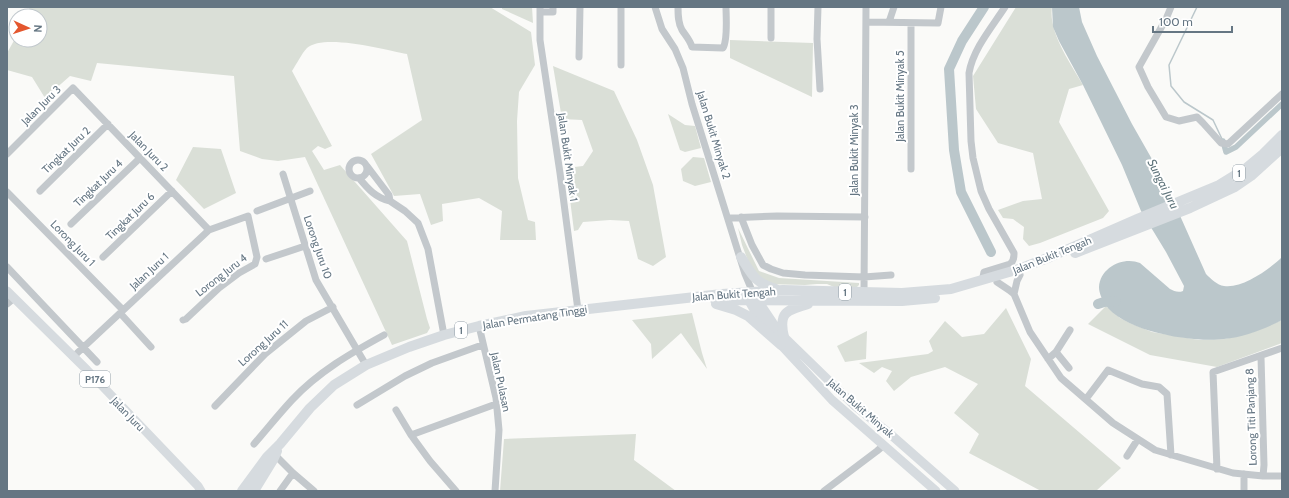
<svg xmlns="http://www.w3.org/2000/svg" width="1289" height="498" font-family="Cabin,sans-serif">
<style>
.green{fill:#dadfd7}
.water{fill:#bbc7cb}
.lines{fill:none;stroke-linecap:round;stroke-linejoin:round}
.stream{stroke:#bbc7cb;stroke-width:1.5}
.canal{stroke:#bbc7cb;stroke-width:5.5}
.river{stroke:#bbc7cb;stroke-width:10}
.minor{stroke:#c3c8cc;stroke-width:7}
.major{stroke:#d6dbdf;stroke-width:9}
.highway{stroke:#d6dbdf;stroke-width:10}
.labels{text-anchor:middle;stroke-width:4;stroke-linejoin:round;paint-order:stroke}
.shield{fill:#fff;stroke:#939fa8;stroke-width:1}
.shield-label{font-size:10px;font-weight:bold;fill:#657683}
.street-label{font-size:11px;fill:#657683;stroke:#fff}
.water-label{font-size:12px;font-style:italic;fill:#60757c;stroke:#fff}
</style>
<rect width="100%" height="100%" fill="#fafaf8"/>
<path class="green" d="M30 7H490L531 32 535 65 519 92 517 121 518 178 528 220 535 222 536 240H500L502 211 479 198 442 204 443 221 431 225 420 194 394 196 371 154 422 120 407 54C386 50 324 33 307 48 302 53 296 65 292 71L332 146 325 149 318 146 312 151 324 170 340 165 407 241 427 319 430 328 427 333 392 345 305 157 278 161 262 159 240 151 234 76 97 63 91 81 70 76 45 98 32 77 7 70V53L16 37V40H40V16H26Z
M502 7H532L533 23 502 9Z
M1016 7H1052C1048 32 1071 64 1083 85L1069 89 1059 122 1109 211 1103 218 1040 243 1029 246 1023 239 1024 227 1013 219 1003 218 998 210 1023 201 1042 199 1033 153 998 143 976 109 973 76Z
M730 40 813 43 812 97 730 58Z
M553 66 614 91 637 140 653 185 666 257 653 266 638 259 629 221 610 220 583 222 578 230 574 231 566 168 583 166 593 151 582 120 562 119Z
M668 114 685 125 695 126 701 148 685 152 680 150Z
M193 147 221 149 236 193 204 209 176 180Z
M693 157 704 158 711 182 695 186 683 181 681 169Z
M738 228 759 271 779 278 859 283V285L857 287H834L827 284H817L805 285 766 284 750 266 742 245Z
M1106 306 1120 318 1132 324 1152 332 1199 340 1225 339 1253 332 1282 320V343L1217 367 1150 355 1088 324Z
M1006 308 1031 359 1025 386 1121 468 1096 491H1041L969 453 979 434 954 413 978 384 945 367 911 377 894 391 886 381 892 371 882 367 874 373 859 363 928 354 933 351 929 341 945 321 962 337 984 334Z
M692 313 702 353 707 369 681 333 652 359 651 344 632 320Z
M867 331 866 359 845 362 837 346Z
M636 434 634 460 676 491H500L504 439Z"/>
<path class="water" d="M1052 7H1079L1082 22 1097 56 1132 124 1165 182 1206 274C1211 279 1217 285 1224 286 1242 289 1270 269 1282 257V320C1265 329 1244 337 1224 339 1194 343 1123 332 1105 304 1102 299 1099 293 1099 287 1100 267 1124 256 1140 263L1170 289C1174 291 1178 293 1183 291L1184 286 1166 252 1141 211 1122 165 1083 85 1059 41 1053 27Z"/>
<g class="lines">
<path class="stream" d="M1197 7 1169 65 1171 86 1184 102 1213 120 1222 139"/>
<path class="canal" d="M1223 141 1226 152 1236 147 1282 104"/>
<path class="river" d="M984 7 962 41 949 69 954 150 961 192 991 252
M1098 304 1104 302 1116 301"/>
<path class="minor" d="M540 7V40L560 173 578 310
M621 7V65
M655 7 662 29 675 49 683 68 692 104 745 274 753 293
M678 7C678 15 678 23 682 30 686 36 690 40 692 47L723 48C728 40 726 17 726 7
M818 7 817 39 820 89
M1171 7 1166 19 1139 67 1148 87 1166 117 1179 121 1197 117 1203 123 1221 143 1228 144 1282 94
M540 12H553V7
M866 22 938 23 941 7
M889 22 894 7
M911 23V169
M771 38V7
M579 57 580 7
M7 154 73 88 209 230
M349 169a9 9 0 1 1 18 0a9 9 0 1 1-18 0Z
M367 166 389 195 390 201 405 211 418 223 428 249 444 335
M283 174 316 280 366 365
M359 178C368 189 376 198 390 201
M40 191 108 124
M7 192 123 310
M257 211 310 191
M741 217 752 245 763 265 771 269 783 273 805 275 864 277 891 275
M728 218 777 216 865 217
M71 224 140 158
M103 257 172 191
M266 259 305 246
M7 267 97 362
M984 279 983 277 984 272 1010 264C1014 261 1014 257 1014 253L989 209 981 191 973 158 971 141 969 73C973 49 992 27 1005 7
M997 282 1009 290 1014 294 1030 332 1061 378 1113 423 1155 450 1233 473 1263 476H1282
M864 293 866 7
M1014 294 1017 281 1020 275
M7 304 14 298
M120 313 151 347
M479 326 496 398 499 430 495 491
M1056 352 1069 368
M73 357 209 230 248 216 257 257 255 264 239 273 219 288 186 319 183 320
M1261 357 1264 465 1263 476
M1048 359 1056 352 1070 330
M1086 399 1108 370 1142 384 1159 387 1167 394 1171 455
M357 405 405 376 432 363 482 345
M215 406 265 354 306 321 333 307
M396 410 411 435 430 461 456 491
M411 435 496 404
M254 444C267 429 279 414 292 400 318 372 351 353 384 335
M275 455 293 473 314 491
M1127 456 1138 439
M1217 469 1213 372 1282 348
M280 491 293 473
M824 491 877 451 884 445
M1244 491V474"/>
<path class="major" d="M7 291 87 370 198 486 201 491
M747 294 749 301 757 315 781 345 832 400 936 491
M755 296 773 323 784 337 855 406 889 433 955 491"/>
<path class="highway" d="M1075 253 1190 208 1235 187 1251 176 1282 148
M741 257C752 275 755 283 776 289
M715 300 902 301 935 298
M716 304 736 310 748 316 781 345
M784 337C778 312 787 310 808 304
M242 491 267 457 280 444 310 408 334 385 366 365 409 347 444 335 479 326 526 316 722 294 783 290 902 293 951 289 1016 270 1050 257 1137 219 1219 185 1245 169 1263 154 1282 135
M254 491 273 460 277 451"/>
</g>
<g class="labels">
<g class="shield">
<rect x="1233" y="165" width="12" height="16" rx="3"/>
<rect x="839" y="284" width="12" height="16" rx="3"/>
<rect x="455" y="322" width="12" height="16" rx="3"/>
<rect x="80" y="371" width="30" height="16" rx="3"/>
</g>
<g class="shield-label">
<text x="1239" y="177">1</text>
<text x="845" y="296">1</text>
<text x="461" y="334">1</text>
<text x="95" y="383">P176</text>
</g>
<g class="street-label">
<text transform="translate(900 96) rotate(-90)" y="4">Jalan Bukit Minyak 5</text>
<text transform="translate(41 105) rotate(-45)" y="4">Jalan Juru 3</text>
<text transform="translate(714 135) rotate(73)" y="4">Jalan Bukit Minyak 2</text>
<text transform="translate(66 150) rotate(-44)" y="4">Tingkat Juru 2</text>
<text transform="translate(854 150) rotate(-90)" y="4">Jalan Bukit Minyak 3</text>
<text transform="translate(149 151) rotate(46)" y="4">Jalan Juru 2</text>
<text transform="translate(568 157) rotate(82)" y="4">Jalan Bukit Minyak 1</text>
<text transform="translate(98 183) rotate(-44)" y="4">Tingkat Juru 4</text>
<text transform="translate(130 216) rotate(-44)" y="4">Tingkat Juru 6</text>
<text transform="translate(73 243) rotate(46)" y="4">Lorong Juru 1</text>
<text transform="translate(318 247) rotate(71)" y="4">Lorong Juru 10</text>
<text transform="translate(1052 255) rotate(-22)" y="4">Jalan Bukit Tengah</text>
<text transform="translate(149 271) rotate(-43)" y="4">Jalan Juru 1</text>
<text transform="translate(221 275) rotate(-38)" y="4">Lorong Juru 4</text>
<text transform="translate(734 294) rotate(-4)" y="4">Jalan Bukit Tengah</text>
<text transform="translate(535 317) rotate(-9)" y="4">Jalan Permatang Tinggi</text>
<text transform="translate(263 343) rotate(-42)" y="4">Lorong Juru 11</text>
<text transform="translate(501 382) rotate(78)" y="4">Jalan Pulasan</text>
<text transform="translate(861 408) rotate(41)" y="4">Jalan Bukit Minyak</text>
<text transform="translate(128 414) rotate(46)" y="4">Jalan Juru</text>
<text transform="translate(1251 417) rotate(-92)" y="4">Lorong Titi Panjang 8</text>
</g>
<g class="water-label">
<text transform="translate(1163 184) rotate(63)" y="4">Sungai Juru</text>
</g>
</g>
<rect width="1289" height="498" fill="none" stroke="#657683" stroke-width="16"/>
<g transform="translate(28 28) rotate(93)"><circle r="19" fill="#ffffff" stroke="#c1c8cd"/>
<path d="M0-3L7 15L0 10L-7 15Z" fill="#e4572e"/>
<text y="-6" font-size="11" font-weight="bold" text-anchor="middle" fill="#657683">N</text>
</g>
<path d="M1153 26v6h79v-6" fill="none" stroke="#657683" stroke-width="2"/>
<text x="1159" y="26" font-size="12" fill="#657683" stroke="#ffffff" stroke-width="3" paint-order="stroke">100 m</text>
</svg>
